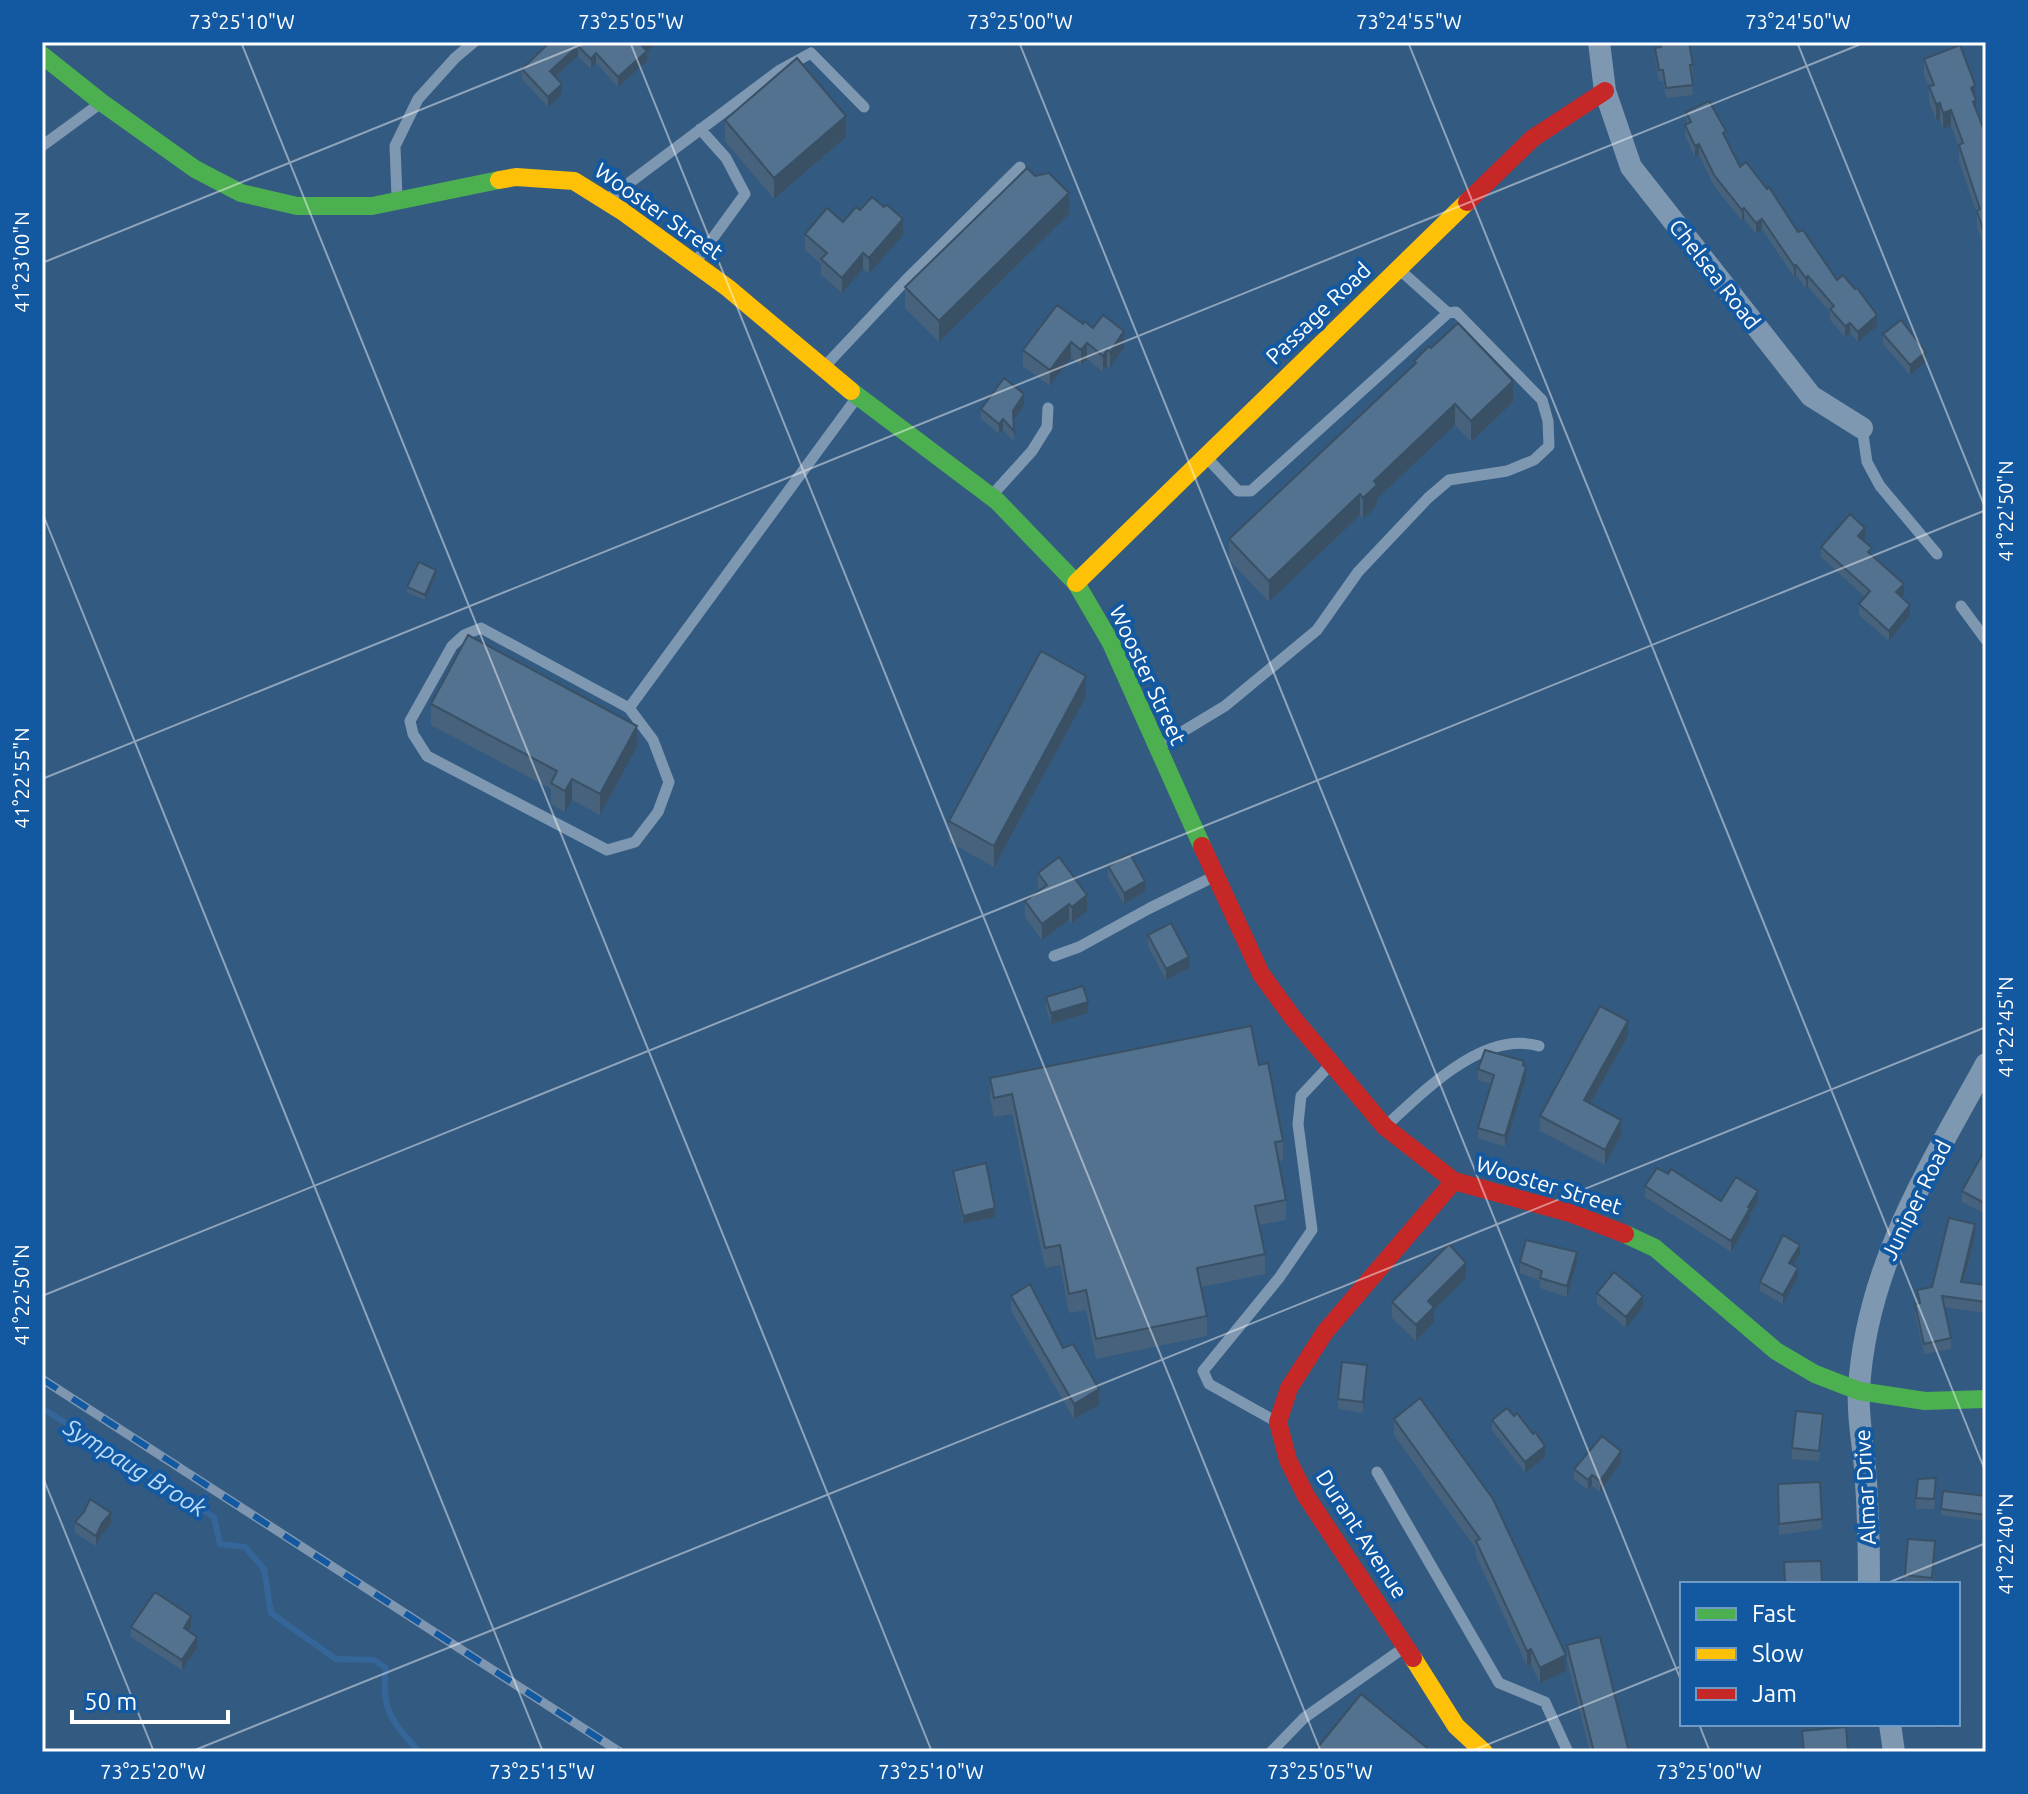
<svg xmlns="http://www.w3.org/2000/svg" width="2028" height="1794" font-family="Ubuntu,sans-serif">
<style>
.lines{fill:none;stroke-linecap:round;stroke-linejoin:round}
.stream{stroke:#35669a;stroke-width:6}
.lane{stroke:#7f98b1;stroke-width:11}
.street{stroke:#7f98b1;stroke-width:22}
.fast{stroke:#4caf50;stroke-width:18}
.slow{stroke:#ffc107;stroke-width:18}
.jam{stroke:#c62828;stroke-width:18}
.rail-casing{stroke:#7e96b0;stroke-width:9}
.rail{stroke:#1259a2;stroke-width:6;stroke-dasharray:18;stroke-linecap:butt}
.wall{fill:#47627c}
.shaded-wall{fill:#395065}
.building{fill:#527290;stroke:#395065;stroke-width:2}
.ticks{fill:none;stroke:#fff;stroke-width:2;stroke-opacity:0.45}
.labels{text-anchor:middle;stroke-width:8;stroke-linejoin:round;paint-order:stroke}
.street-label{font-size:22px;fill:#fff;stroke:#1259a2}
.water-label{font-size:24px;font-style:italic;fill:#b9dbfb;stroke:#1259a2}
.neatline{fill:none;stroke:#fff;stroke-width:3}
.ticks-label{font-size:20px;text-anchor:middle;fill:#fff}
</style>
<rect width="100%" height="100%" fill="#335a81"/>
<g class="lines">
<path class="stream" d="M42 1408 214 1517 220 1544 245 1547 264 1569 271 1613 336 1659 374 1660 386 1668C380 1709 393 1722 419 1752"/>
<path class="lane" d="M42 146 98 105
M397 197 395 146 418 99 455 58 474 42
M609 198 780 70 811 53 864 107
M697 260 745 194 726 158 700 129
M1401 271 1448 313
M826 365 906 280 1020 167
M1862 428 1867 462 1880 486 1937 554
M994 493 1032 451 1047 427 1048 408
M1961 606 1986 640
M629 708 481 628 464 635 452 646 410 721 413 734 427 756 607 850 635 842 658 812 669 782 653 740 629 708 855 400
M1157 747 1225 706 1317 630 1358 572 1428 498 1449 480 1507 471 1534 460 1549 446 1548 421 1542 400 1456 312 1448 313 1251 491H1238L1209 460
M1054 956 1079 947 1150 908 1215 876
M1388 1124C1425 1090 1484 1030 1539 1046
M1275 1421 1209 1384 1203 1371 1279 1278 1312 1230 1298 1124 1301 1096 1331 1064
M1377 1472 1499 1683 1545 1702 1568 1752
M1271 1752 1304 1718 1405 1647"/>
<path class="street" d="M1599 42 1605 91 1631 167 1811 396 1862 428
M1869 1584C1869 1545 1868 1507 1865 1468 1863 1443 1857 1415 1859 1389 1866 1267 1929 1168 1986 1064
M1890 1724 1894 1752"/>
<path class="fast" d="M42 55 101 102 195 169 241 193 297 206H372L499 180
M851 391 997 501 1076 583 1111 643 1202 846
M1625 1234 1655 1248 1776 1351 1815 1374 1859 1391 1925 1401 1986 1399"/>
<path class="slow" d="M499 180 516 177 574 181 622 211 728 288 851 391
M1076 583 1467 202
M1413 1658 1456 1726 1484 1752"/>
<path class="jam" d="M1467 202 1533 138 1605 91
M1202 846 1261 974 1293 1018 1385 1127 1454 1181 1570 1213 1625 1234
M1413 1658 1306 1496 1288 1460 1278 1422 1289 1388 1325 1332 1454 1181"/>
<g class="rail-casing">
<path id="rail" d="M42 1379 620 1752"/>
</g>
<use href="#rail" class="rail"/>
</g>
<path class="wall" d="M550 42H657L647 52V61L618 87 596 63 591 69 578 56 555 77 562 94 548 107 522 79V69Z
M1659 42H1689L1693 65V75L1692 76 1693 95 1666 98 1663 81H1659L1655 58V48L1659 47Z
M1924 59 1975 97 1976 110 1985 136 1983 245 1977 227V214L1959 161V147L1951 126 1943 129 1940 119 1936 120 1929 102V88L1924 75Z
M1686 112 1726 139 1740 167 1798 232 1877 326 1858 342 1850 333 1845 337 1830 320V312L1808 287 1806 288 1796 275 1794 277 1762 229 1756 234 1744 219 1742 221 1714 186 1699 155 1695 157 1685 136V125L1687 124Z
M725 120 846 137 774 199 725 141Z
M860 210 903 235 869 274 863 269 842 293 821 275V264L805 250V234L843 222Z
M1069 214 939 342 905 308V287Z
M1083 324 1093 328 1124 347 1110 368 1107 366 1103 372 1087 359 1081 365 1071 358 1050 386 1023 366V350Z
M1883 334 1926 362 1910 375 1883 344Z
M1414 361 1513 402 1471 442 1455 425 1377 499V506L1363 519 1360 515 1269 602 1229 560V539L1414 365Z
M1024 405 1013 420 1014 442 1003 430 999 434 981 419V409Z
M1865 539 1863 541 1872 556 1904 595 1902 597 1910 615 1889 641 1859 615V604L1865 597 1821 557V547Z
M436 575 425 600 407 592V587Z
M1086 697 994 867 949 842V821Z
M431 704 637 747 600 815 572 800 565 812 551 804V789L431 725Z
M1108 866 1145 891 1124 904 1108 877Z
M1038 873 1087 911 1072 923 1069 920 1042 940 1025 917V901L1040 890 1038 888Z
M1148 935 1189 968 1166 980 1148 946Z
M1046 997 1088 1013 1051 1024 1046 1007Z
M1628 1036 1591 1103 1621 1135 1605 1165 1540 1131V1116Z
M1259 1065 1283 1141V1160L1279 1161 1286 1200V1220L1259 1225 1265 1254V1274L1201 1287 1207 1316V1336L1096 1359 1086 1310 1069 1313 1060 1265 1045 1268 1012 1114 994 1117 990 1098V1078Z
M1524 1066 1526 1078 1505 1147 1478 1138V1128L1491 1084 1478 1080V1069Z
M1986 1148V1214L1962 1202V1191Z
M953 1171 995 1217 963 1224 953 1179Z
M1668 1174 1721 1201 1758 1202 1750 1214V1219L1731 1252 1645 1197V1186Z
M1975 1235 1964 1282 1986 1285V1313L1944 1307 1951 1338V1349L1924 1354 1915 1314V1304L1918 1303 1917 1290 1932 1287Z
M1800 1254 1793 1265 1798 1277 1783 1304 1760 1291V1282Z
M1520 1262H1577L1567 1297 1540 1288V1281L1520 1273Z
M1466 1278 1434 1310V1323L1416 1341 1392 1318V1302Z
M1597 1293 1643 1307 1626 1328 1597 1304Z
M1011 1296 1063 1348 1099 1405 1074 1419 1011 1311Z
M1367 1376 1363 1413 1338 1409V1399Z
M1420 1398 1566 1671 1540 1683 1531 1665 1527 1666 1476 1556V1549L1394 1435V1419Z
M1492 1420 1545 1457 1525 1473 1492 1430Z
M1823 1425 1819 1461 1792 1459V1448Z
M1621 1462 1600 1492 1592 1486 1588 1490 1574 1479V1469Z
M1820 1482 1822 1529 1779 1535 1778 1484Z
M1936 1489 1934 1509H1916V1498Z
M1986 1496V1521L1941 1515V1509Z
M84 1512 111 1524 102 1534 96 1546 75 1533V1522Z
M1935 1552 1933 1584H1905V1575Z
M131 1627H191L188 1631 197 1648 182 1670 131 1637Z
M1567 1645 1629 1752H1590L1567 1661Z"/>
<path class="shaded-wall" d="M646 42H657L647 52V61L618 87V77Z
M578 46V56L550 81V71Z
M596 53V63L591 69V59Z
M562 84V94L548 107V97Z
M1975 85V101L1976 100V116L1971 88Z
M1940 103V119L1936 120V104Z
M1951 110V126L1943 129V113Z
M846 116V137L774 199V178Z
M1699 144V155L1695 157V146Z
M1069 193V214L939 342V321Z
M1744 208V219L1742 221V210Z
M903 219V235L869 274V258Z
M1762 219V229L1756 234V223Z
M1986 228V244L1983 245V229Z
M863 253V269L842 293V278Z
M1796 265V275L1794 277V266Z
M1808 276V287L1806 288V278Z
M1877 315V326L1858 342V332Z
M1850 323V333L1845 337V326Z
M1124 331V347L1110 368V352Z
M1071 342V358L1050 386V370Z
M1087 343V359L1081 365V350Z
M1107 350V366L1103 372V356Z
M1926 352V362L1910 375V365Z
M1513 381V402L1471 442V421Z
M1024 394V405L1013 421V411Z
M1455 404V425L1377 499V506L1363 519V498L1374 481Z
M1003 419V430L999 434V424Z
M1360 494V515L1269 602V581Z
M1865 528V539L1858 547V536Z
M436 570V575L425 600V595Z
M1904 584V595L1896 602V592Z
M1910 605V615L1889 641V631Z
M1086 676V697L994 867V846Z
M637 726V747L600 815V794Z
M572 779V800L565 812V791Z
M1145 881V891L1124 904V893Z
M1087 895V911L1072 923V907Z
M1069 904V920L1042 940V924Z
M1189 957V968L1166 980V969Z
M1088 1002V1013L1051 1024V1013Z
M1628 1021V1036L1584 1115V1100Z
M1526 1067V1078L1505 1147V1136Z
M1621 1120V1135L1605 1165V1150Z
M1758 1191V1202L1750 1214V1219L1731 1252V1241L1748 1207Z
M995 1208V1217L963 1224V1216Z
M1975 1224V1235L1961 1292V1282Z
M1800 1245V1254L1789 1272V1263Z
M1577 1252V1262L1567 1297V1286Z
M1466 1263V1278L1434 1310V1323L1416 1341V1325L1428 1301Z
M1798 1268V1277L1783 1304V1295Z
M1643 1296V1307L1626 1328V1317Z
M1367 1365V1376L1363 1413V1402Z
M1099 1389V1405L1074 1419V1404Z
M1545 1446V1457L1525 1473V1462Z
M1621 1451V1462L1600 1492V1481Z
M1592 1475V1486L1588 1490V1480Z
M111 1513V1524L102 1534 96 1546V1536L102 1523Z
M191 1616V1627L184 1638V1628Z
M197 1637V1648L182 1670V1660Z
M1531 1649V1665L1527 1666V1651Z
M1566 1655V1671L1540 1683V1668Z
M1961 1712V1723L1958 1724V1713Z
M1934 1724H1956L1934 1729Z"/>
<path class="building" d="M550 42H646L642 46 647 51 618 77 596 53 591 59 578 46 550 71 562 84 548 97 522 69Z
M1660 42H1689L1693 65H1690L1693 85 1666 88 1663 70H1659L1655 48 1661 47Z
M1960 45 1975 85 1971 88 1976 100 1973 102 1986 135V228L1983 229 1977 211 1980 209 1959 145 1963 143 1951 110 1943 113 1940 103 1936 104 1929 86 1934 85 1924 59Z
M797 58 846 116 774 178 725 120Z
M1709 101 1726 131 1723 133 1740 167 1746 162 1767 189 1769 187 1798 232 1803 230 1837 280 1843 275 1855 289 1857 288 1877 315 1858 332 1850 323 1845 326 1830 309 1834 306 1808 276 1806 278 1796 265 1794 266 1762 219 1756 223 1744 208 1742 210 1714 175 1699 144 1695 146 1685 125 1691 122 1686 112Z
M1027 168 1035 176 1049 173 1069 193 939 321 905 287Z
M872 197 884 207 887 205 903 219 869 258 863 253 842 278 821 259 827 253 805 234 827 208 843 222 856 207 860 210Z
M1057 305 1083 324 1084 321 1093 328 1103 315 1124 331 1110 352 1107 350 1103 356 1087 343 1081 350 1071 342 1050 370 1023 350Z
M1901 320 1926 352 1910 365 1883 334Z
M1458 323 1513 381 1471 421 1455 404 1374 481 1377 485 1363 498 1360 494 1269 581 1229 539 1416 363 1414 361 1429 346 1431 348Z
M1004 378 1024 394 1013 411 1014 431 1003 419 999 424 981 409Z
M1850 514 1865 528 1858 536 1872 548 1868 552 1904 584 1896 592 1910 605 1889 631 1859 604 1870 591 1821 547Z
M419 562 436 570 425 595 407 587Z
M468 635 637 726 600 794 572 779 565 791 551 783 557 771 431 704Z
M1041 651 1086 676 994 846 949 821Z
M1130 854 1145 881 1124 893 1108 866Z
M1059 857 1087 895 1072 907 1069 904 1042 924 1025 901 1047 885 1038 873Z
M1171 923 1189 957 1166 969 1148 935Z
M1083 986 1088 1002 1051 1013 1046 997Z
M1600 1006 1628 1021 1584 1100 1621 1120 1605 1150 1540 1116Z
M1251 1026 1259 1065 1268 1063 1283 1141 1275 1142 1286 1200 1255 1206 1265 1254 1197 1268 1207 1316 1096 1339 1086 1290 1069 1294 1060 1245 1045 1248 1012 1094 994 1098 990 1078Z
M1485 1050 1524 1061 1523 1065 1526 1067 1505 1136 1478 1128 1494 1075 1478 1069Z
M1986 1148V1204L1962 1191Z
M986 1163 995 1208 963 1216 953 1171Z
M1657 1168 1668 1174 1671 1169 1721 1201 1736 1177 1758 1191 1748 1207 1750 1208 1731 1241 1645 1186Z
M1949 1218 1975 1224 1961 1282 1986 1285V1302L1942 1296 1951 1338 1924 1344 1915 1304 1920 1303 1917 1290 1932 1287Z
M1783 1235 1800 1245 1789 1263 1798 1268 1783 1295 1760 1282Z
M1526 1240 1577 1252 1567 1286 1540 1278 1542 1271 1520 1262Z
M1449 1244 1466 1263 1428 1301 1434 1307 1416 1325 1392 1302Z
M1614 1272 1643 1296 1626 1317 1597 1293Z
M1030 1284 1063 1348 1073 1344 1099 1389 1074 1404 1011 1296Z
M1342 1362 1367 1365 1363 1402 1338 1399Z
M1420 1398 1493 1499 1566 1655 1540 1668 1531 1649 1527 1651 1476 1541 1480 1539 1394 1419Z
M1507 1408 1514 1416 1517 1413 1533 1434 1535 1432 1545 1446 1525 1462 1492 1420Z
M1796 1411 1823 1414 1819 1451 1792 1448Z
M1602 1436 1621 1451 1600 1481 1592 1475 1588 1480 1574 1469Z
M1936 1478 1934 1499 1916 1498 1918 1479Z
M1820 1482 1822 1519 1779 1524 1778 1484Z
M1943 1491 1986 1496V1515L1941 1509Z
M90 1499 111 1513 102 1523 96 1536 75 1522 84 1512Z
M1908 1539 1935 1541 1932 1578 1905 1575Z
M1821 1561 1822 1584H1785L1784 1562Z
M155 1592 191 1616 184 1628 197 1637 182 1660 131 1627Z
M1600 1637 1629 1752H1594L1567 1645Z
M1361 1694 1432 1752H1314Z
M1958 1698 1961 1712 1958 1713Z
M1846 1727 1848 1752H1804L1802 1731Z"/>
<path class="ticks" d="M241 42 932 1752M630 42 1321 1752M1019 42 1682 1683M1408 42 1986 1473M1797 42 1986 510M42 263 588 42M42 512 543 1752M42 779 1866 42M42 1296 1986 510M42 1475 154 1752M1885 1584 1986 1543M1699 1724 1710 1752M190 1752 1986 1027M1469 1752 1682 1666"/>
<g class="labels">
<g class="street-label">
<text transform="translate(659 211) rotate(35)" y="8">Wooster Street</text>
<text transform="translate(1715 274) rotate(52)" y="8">Chelsea Road</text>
<text transform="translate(1318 313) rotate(-44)" y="8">Passage Road</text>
<text transform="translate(1148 675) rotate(65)" y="8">Wooster Street</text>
<text transform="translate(1549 1185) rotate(17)" y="8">Wooster Street</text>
<text transform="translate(1916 1200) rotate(-64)" y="8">Juniper Road</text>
<text transform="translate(1865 1487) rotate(-93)" y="8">Almar Drive</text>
<text transform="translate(1362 1534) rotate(57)" y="8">Durant Avenue</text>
</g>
<g class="water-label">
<text transform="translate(135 1468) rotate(32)" y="8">Sympaug Brook</text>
</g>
</g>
<rect width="2028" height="1794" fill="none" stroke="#1259a2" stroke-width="88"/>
<rect x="1680" y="1582" width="280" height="144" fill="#1259a2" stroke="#719bc7" stroke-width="2"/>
<rect x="1696" y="1608" width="40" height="12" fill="#4caf50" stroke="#719bc7" stroke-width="2"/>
<text x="1752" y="1622" font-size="24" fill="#ffffff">Fast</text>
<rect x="1696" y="1648" width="40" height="12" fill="#ffc107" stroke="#719bc7" stroke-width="2"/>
<text x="1752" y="1662" font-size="24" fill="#ffffff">Slow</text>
<rect x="1696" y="1688" width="40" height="12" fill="#c62828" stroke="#719bc7" stroke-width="2"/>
<text x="1752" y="1702" font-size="24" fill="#ffffff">Jam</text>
<path d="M72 1710v12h156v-12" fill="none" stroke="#ffffff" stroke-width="4"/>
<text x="84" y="1710" font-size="24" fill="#ffffff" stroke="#1259a2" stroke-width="6" paint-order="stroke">50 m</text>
<rect x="44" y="44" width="1940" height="1706" class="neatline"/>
<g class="ticks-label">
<text x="242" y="29">73°25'10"W</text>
<text x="631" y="29">73°25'05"W</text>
<text x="1020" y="29">73°25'00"W</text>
<text x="1409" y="29">73°24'55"W</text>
<text x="1798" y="29">73°24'50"W</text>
<text transform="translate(22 262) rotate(-90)" y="7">41°23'00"N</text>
<text transform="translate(2006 511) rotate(-90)" y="7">41°22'50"N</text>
<text transform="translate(22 778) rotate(-90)" y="7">41°22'55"N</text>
<text transform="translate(2006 1027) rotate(-90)" y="7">41°22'45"N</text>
<text transform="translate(22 1295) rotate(-90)" y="7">41°22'50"N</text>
<text transform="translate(2006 1544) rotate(-90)" y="7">41°22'40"N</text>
<text x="153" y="1779">73°25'20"W</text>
<text x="542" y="1779">73°25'15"W</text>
<text x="931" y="1779">73°25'10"W</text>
<text x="1320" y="1779">73°25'05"W</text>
<text x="1709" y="1779">73°25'00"W</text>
</g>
</svg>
